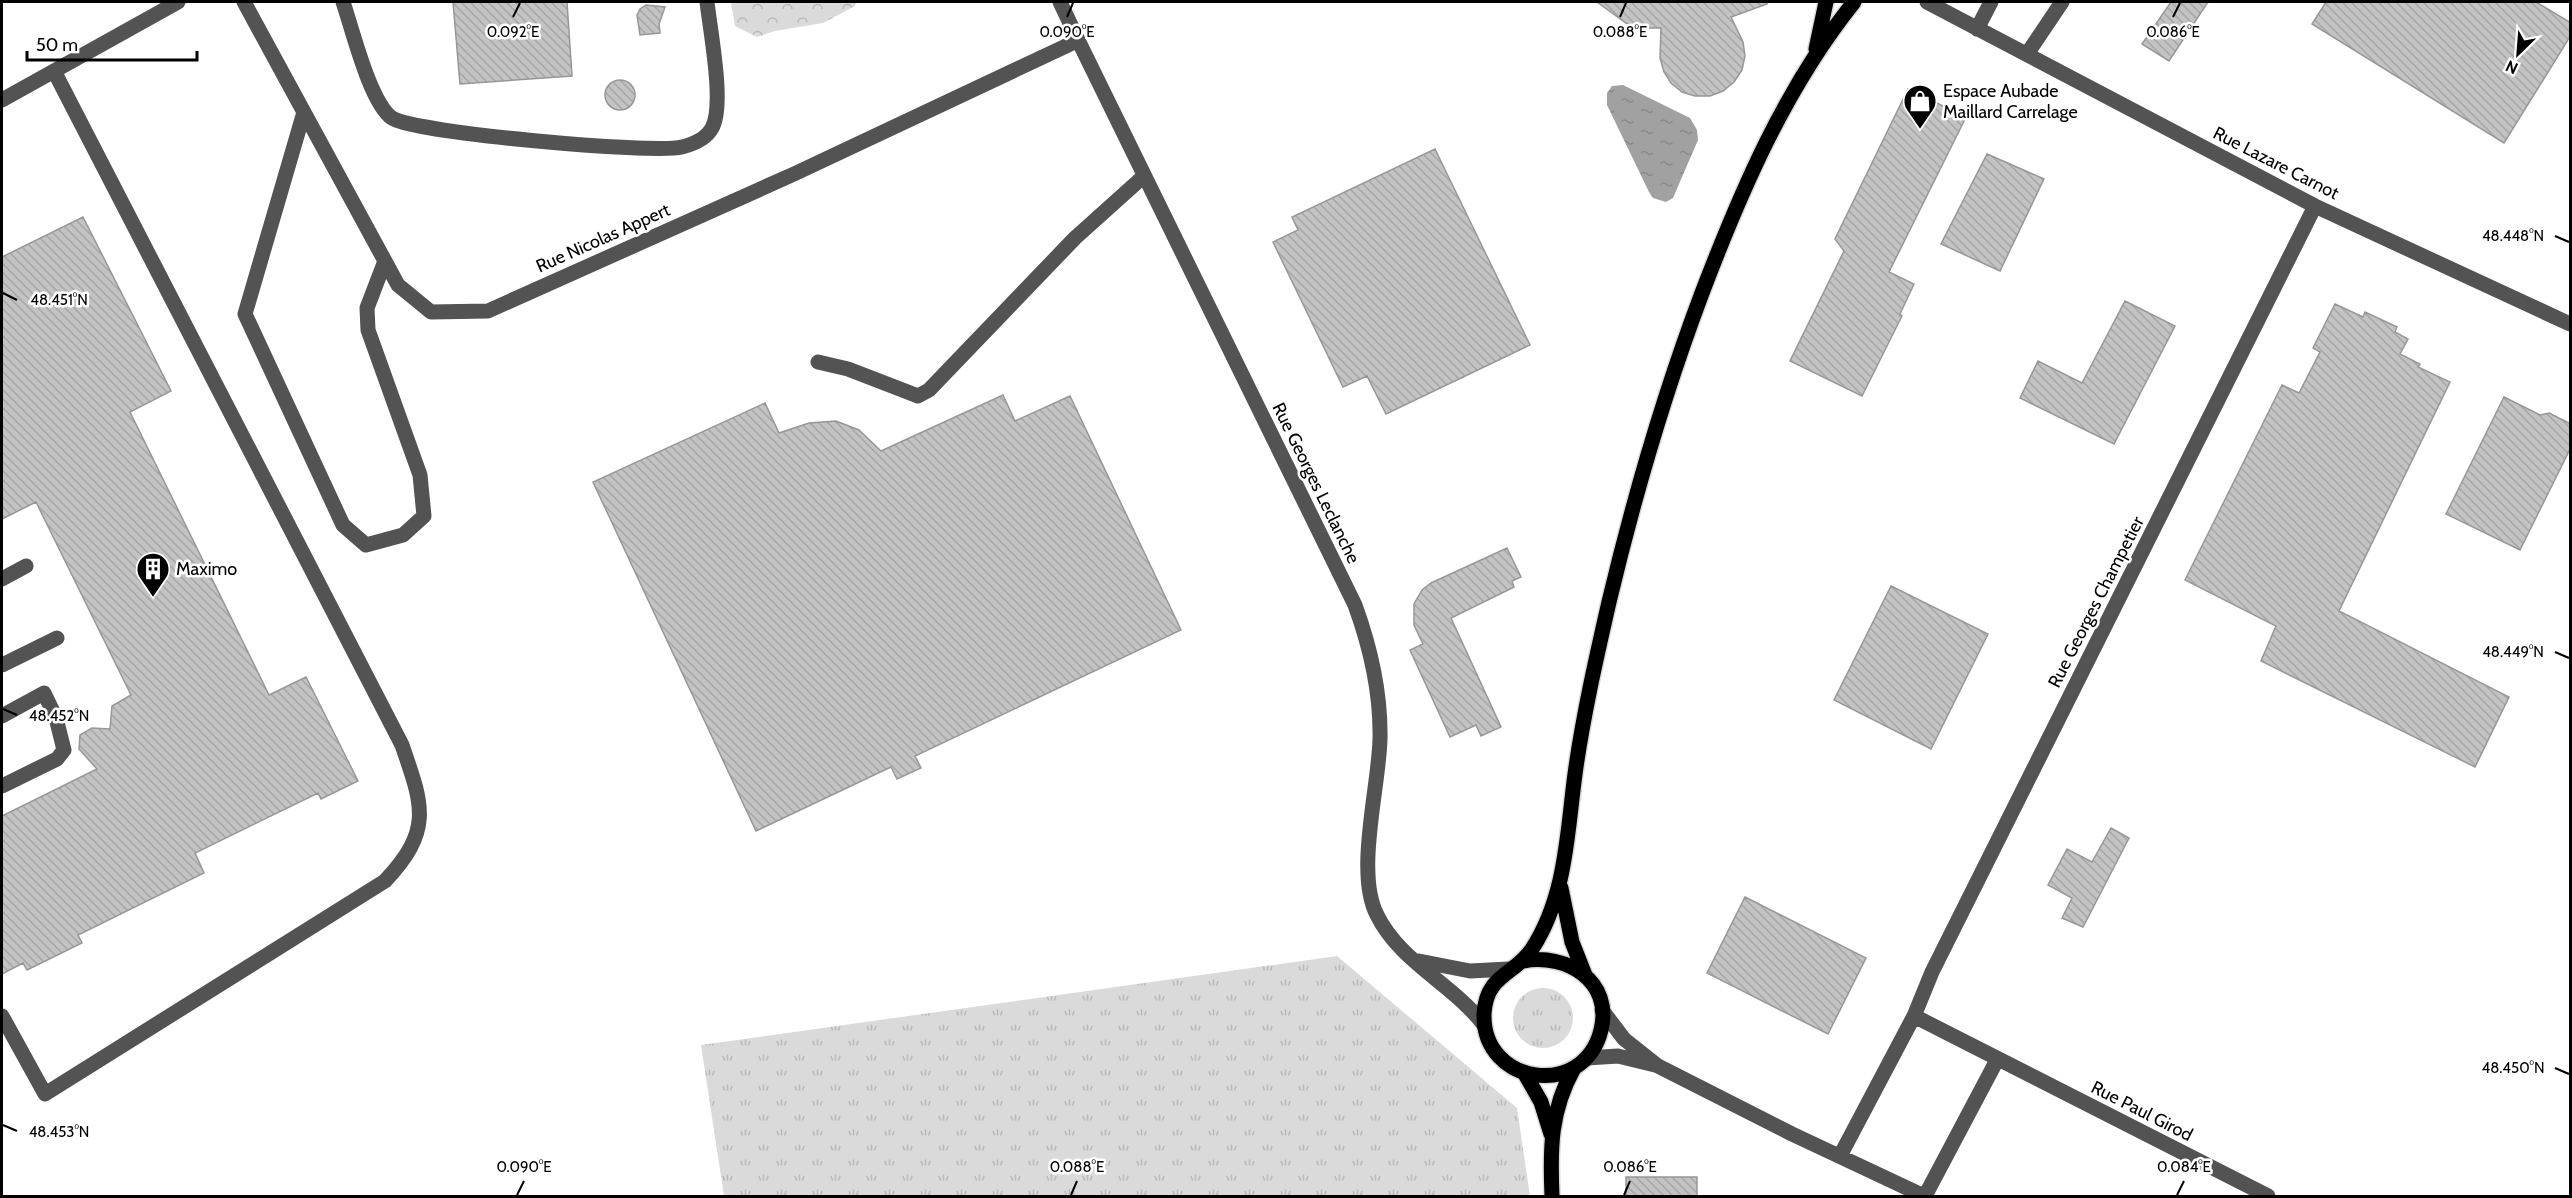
<svg xmlns="http://www.w3.org/2000/svg" width="2572" height="1198" font-family="Cabin,sans-serif">
<style>
.grass{fill:url(#grass-tufts)}
.forest{fill:url(#forest-crowns)}
.water{fill:url(#water-ripples)}
.building{fill:url(#building-back-hatch);stroke:#979797;stroke-width:1.5}
.lines{fill:none;stroke-linecap:round;stroke-linejoin:round}
.major-casing{stroke:#dbdbdb;stroke-width:18}
.minor{stroke:#535353;stroke-width:15}
.major{stroke:#000;stroke-width:15}
.ticks{fill:none;stroke:#000;stroke-width:2}
.labels{text-anchor:middle;stroke-width:5;stroke-linejoin:round;paint-order:stroke}
.poi-label{font-size:18px;fill:#000;stroke:#fff;text-anchor:start}
.street-label{font-size:18px;fill:#000;stroke:#fff}
.ticks-label{font-size:15px;text-anchor:middle;fill:#000;stroke:#fff;stroke-width:5;stroke-linejoin:round;paint-order:stroke}
</style>
<defs>
<pattern id="grass-tufts" width="24" height="20" patternUnits="userSpaceOnUse" patternTransform="scale(1.5)"><rect width="24" height="20" fill="#dadada"/><path d="M3 7l-1-3M5 7V3M7 7l1-3M15 17l-1-3M17 17v-4M19 17l1-3" fill="none" stroke="#b9b9b9"/></pattern>
<pattern id="forest-crowns" width="20" height="18" patternUnits="userSpaceOnUse" patternTransform="scale(1.5)"><rect width="20" height="18" fill="#dadada"/><path d="M2 6a3 3 0 1 1 6 0M12 15a3 3 0 1 1 6 0" fill="none" stroke="#b9b9b9"/></pattern>
<pattern id="water-ripples" width="26" height="14" patternUnits="userSpaceOnUse" patternTransform="scale(1.5)"><rect width="26" height="14" fill="#a1a1a1"/><path d="M2 4q2-2 4 0t4 0M15 11q2-2 4 0t4 0" fill="none" stroke="#898989"/></pattern>
<pattern id="building-back-hatch" width="6" height="6" patternUnits="userSpaceOnUse" patternTransform="scale(1.5)"><rect width="6" height="6" fill="#c3c3c3"/><path d="M-1 5l2 2M0 0l6 6M5-1l2 2" fill="none" stroke="#a6a6a6"/></pattern>
</defs>
<rect width="100%" height="100%" fill="#fff"/>
<path class="grass" d="M1337 956 1517 1108 1530 1196H724L701 1045Z
M1513 1018a30 30 0 1 1 60 0a30 30 0 1 1-60 0Z"/>
<path class="forest" d="M731 2H856L855 6 823 23 775 31 757 37 735 26Z"/>
<path class="water" d="M1623 85 1690 118 1697 130 1698 140 1673 198 1666 202 1653 198 1649 192 1607 105V93L1612 86Z"/>
<path class="building" d="M453 2H567L572 76 460 84Z
M1597 2H1767V4L1731 17 1743 42 1745 56 1742 70 1734 82 1723 91 1710 96H1695L1682 92 1671 83 1664 72 1660 58 1661 28H1639L1626 23Z
M2171 2H2208L2169 61 2142 44Z
M2326 2H2536L2571 23V35L2504 143 2312 24Z
M646 5 665 7 659 24 660 33 640 35 637 15 640 9Z
M605 95a15 15 0 1 1 30 0a15 15 0 1 1-30 0Z
M1908 89 1966 117 1889 272 1914 284 1900 314 1902 316 1862 396 1790 361 1844 251 1835 239Z
M1435 149 1530 345 1386 414 1367 376 1343 387 1273 242 1298 230 1292 217Z
M1987 154 2044 179 2000 271 1941 244Z
M83 217 171 391 130 412 269 695 306 677 358 781 321 799 318 793 195 853 204 873 78 935 82 943 27 970 23 963 2 974V816L97 769 79 749 80 735 92 728 110 729 112 706 131 695 36 502 2 519V257Z
M2125 301 2175 326 2114 444 2020 398 2038 361 2082 383Z
M2335 304 2363 317 2365 312 2397 327 2395 332 2408 339 2400 354 2420 364 2418 367 2450 382 2339 611 2509 697 2475 767 2261 661 2276 626 2185 580 2282 385 2299 393 2320 352 2313 348Z
M1003 395 1015 421 1070 396 1181 630 915 756 921 768 897 779 891 767 756 831 593 482 765 403 779 433 809 423 836 421 859 430 881 451Z
M2504 397 2540 415 2549 413 2571 424V447L2520 550 2446 514Z
M1507 548 1521 577 1512 581 1514 587 1451 618 1501 727 1481 736 1476 725 1450 737 1410 650 1423 644 1414 625V604L1422 590 1431 583Z
M1891 586 1988 634 1931 749 1834 700Z
M2111 828 2129 838 2083 927 2062 918 2072 898 2048 885 2067 849 2092 862Z
M1745 897 1866 958 1828 1034 1707 973Z
M1626 1177H1697V1197H1626Z"/>
<g class="lines">
<g class="major-casing">
<path id="major" d="M1816 49 1826 2
M1561 888 1572 942 1585 975
M1523 961C1567 953 1613 981 1601 1030 1584 1100 1482 1085 1484 1014 1486 974 1515 975 1532 949 1566 897 1567 834 1575 774 1583 716 1596 659 1609 602 1634 497 1664 394 1702 293 1741 191 1785 88 1854 2
M1525 1074 1541 1102 1551 1134
M1552 1196C1550 1149 1550 1111 1574 1068"/>
</g>
<path class="minor" d="M244 2 398 285 431 312 488 311 794 174 1064 47 1078 40 1060 2
M343 2C352 28 370 103 392 118 415 133 652 154 682 147 694 144 706 139 712 128 725 105 710 30 707 2
M1927 2 2315 206 2570 324
M1977 29 1991 2
M1078 40 1355 605C1371 649 1381 692 1380 739 1379 787 1355 873 1377 915 1400 962 1453 984 1484 1025
M2027 54 2062 2
M2 100 178 2
M304 112 245 314 343 525 366 545 403 535 424 516 420 475 368 330 367 308 385 261
M818 362 848 369 918 396 929 390 1075 238 1144 176
M2 579 26 566
M2 665 57 638
M2 716 44 693 56 718 64 750 57 759 2 786
M1419 961 1470 971 1509 969
M1602 1010 1624 1039 1658 1066 1792 1134 1924 1196
M2 1016 45 1094 385 881C433 830 423 806 402 745L54 71
M1914 1016 2268 1196
M1587 1058 1618 1056 1655 1065
M1840 1156 1914 1016 1932 972 2315 206
M1925 1196 1997 1060"/>
<use href="#major" class="major"/>
</g>
<path class="ticks" d="M513 17 520 3M1067 17 1073 3M1620 17 1626 3M2173 17 2180 3M2555 236 2569 242M3 293 17 300M2555 652 2569 658M3 709 17 715M2555 1068 2569 1074M3 1125 17 1131M517 1195 524 1181M1071 1195 1077 1181M1624 1195 1630 1181M2177 1195 2184 1181"/>
<defs>
<g id="shop-pin" transform="scale(1.725)"><path d="M0 17L-7.5 6A9.5 9.5 0 1 1 7.5 6Z" fill="#000" stroke="#fff"/><path d="M-5-2.5h2.3a2.7 3.5 0 0 1 5.4 0H5L5.5 6h-11ZM-1.5-2.5h3a1.5 2.3 0 0 0-3 0Z" fill="#fff"/></g>
<g id="building-pin" transform="scale(1.725)"><path d="M0 17L-7.5 6A9.5 9.5 0 1 1 7.5 6Z" fill="#000" stroke="#fff"/><path d="M-4-6H4V6H1V3H-1V6H-4ZM-2.5-4.3h1.7v1.8h-1.7ZM.8-4.3h1.7v1.8H.8ZM-2.5-1h1.7V.8h-1.7ZM.8-1h1.7V.8H.8Z" fill="#fff"/></g>
</defs>
<g fill-rule="evenodd">
<use href="#shop-pin" x="1920" y="101"/>
<use href="#building-pin" x="153" y="569"/>
</g>
<g class="labels">
<g class="poi-label">
<text x="1943" y="97">Espace Aubade<tspan x="1943" dy="21">Maillard Carrelage</tspan></text>
<text x="176" y="575">Maximo</text>
</g>
<g class="street-label">
<text transform="translate(2276 163) rotate(27)" y="6">Rue Lazare Carnot</text>
<text transform="translate(603 238) rotate(-24)" y="6">Rue Nicolas Appert</text>
<text transform="translate(1316 483) rotate(64)" y="6">Rue Georges Leclanche</text>
<text transform="translate(2096 602) rotate(-63)" y="6">Rue Georges Champetier</text>
<text transform="translate(2142 1111) rotate(27)" y="6">Rue Paul Girod</text>
</g>
</g>
<g class="ticks-label">
<text x="513" y="37">0.092°E</text>
<text x="1067" y="37">0.090°E</text>
<text x="1620" y="37">0.088°E</text>
<text x="2173" y="37">0.086°E</text>
<text x="2513" y="241">48.448°N</text>
<text x="59" y="305">48.451°N</text>
<text x="2513" y="657">48.449°N</text>
<text x="59" y="721">48.452°N</text>
<text x="2513" y="1073">48.450°N</text>
<text x="59" y="1137">48.453°N</text>
<text x="524" y="1172">0.090°E</text>
<text x="1077" y="1172">0.088°E</text>
<text x="1630" y="1172">0.086°E</text>
<text x="2184" y="1172">0.084°E</text>
</g>
<rect width="2572" height="1198" fill="none" stroke="#000000" stroke-width="6"/>
<g transform="translate(2518 54) rotate(205)" stroke="#ffffff" stroke-width="4.5" paint-order="stroke">
<path d="M0-4.5L10 22L0 15L-10 22Z" fill="#000000"/>
<text y="-9" font-size="16" font-weight="bold" text-anchor="middle" fill="#000000">N</text>
</g>
<path d="M27 51v9h170v-9" fill="none" stroke="#000000" stroke-width="3"/>
<text x="36" y="51" font-size="18" fill="#000000" stroke="#ffffff" stroke-width="4.5" paint-order="stroke">50 m</text>
</svg>
